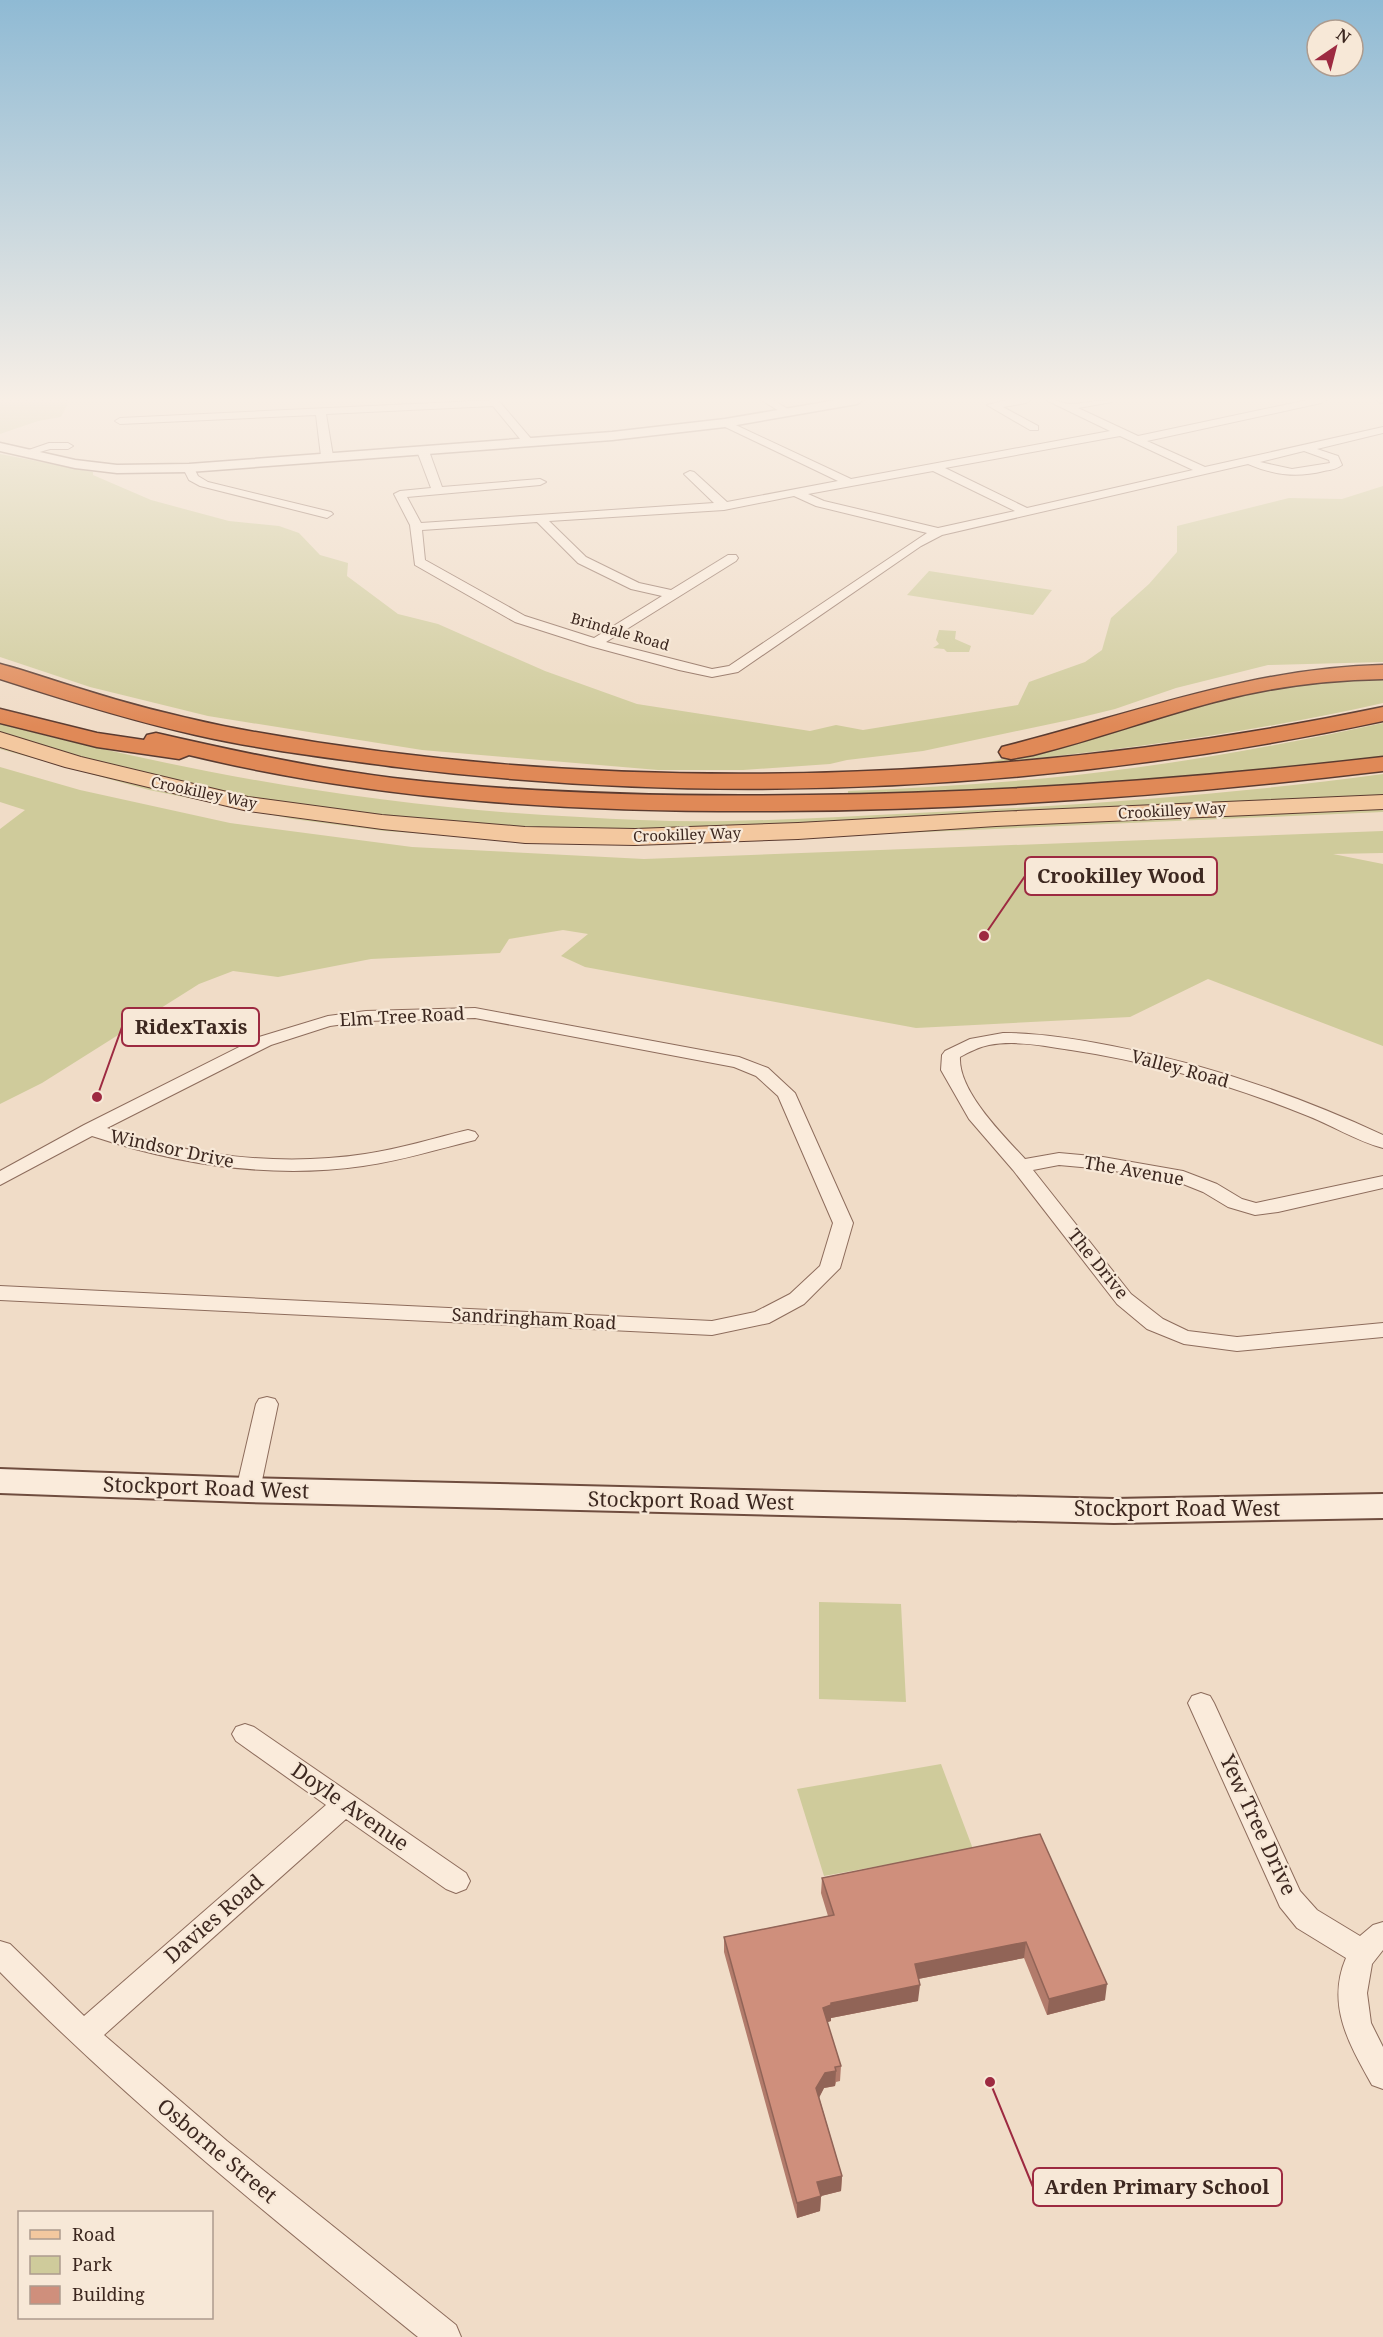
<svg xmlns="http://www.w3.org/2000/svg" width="1383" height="2337" font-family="'Noto Serif',serif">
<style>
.green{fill:#cfcb9b}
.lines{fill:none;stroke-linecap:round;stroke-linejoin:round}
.minor-casing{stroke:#8d6c5c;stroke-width:2}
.tertiary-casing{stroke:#8d6c5c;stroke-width:3}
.secondary-casing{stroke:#6f4d3f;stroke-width:4}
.primary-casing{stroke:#5b3b30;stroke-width:2}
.motorway-casing{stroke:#5b3b30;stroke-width:3}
.minor{fill:#faebdb;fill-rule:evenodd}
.tertiary{fill:#faebdb;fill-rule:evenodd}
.secondary{fill:#faebdb;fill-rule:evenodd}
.primary{fill:#f3c89f;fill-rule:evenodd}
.motorway{fill:#e08957;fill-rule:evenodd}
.wall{fill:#b27b6b}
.shaded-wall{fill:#916457}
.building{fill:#cf8f7c;stroke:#916457;stroke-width:1.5}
.labels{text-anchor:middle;stroke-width:4.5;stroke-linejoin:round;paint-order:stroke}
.far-street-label{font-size:15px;fill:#3d2820;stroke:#f7e8d7}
.street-label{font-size:18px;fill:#3d2820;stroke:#f7e8d7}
.near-street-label{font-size:21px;fill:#3d2820;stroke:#f7e8d7}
.leader{fill:none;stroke:#9d2a41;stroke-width:2}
.callout-dot{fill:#9d2a41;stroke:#f7e8d7;stroke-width:2}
.callout{fill:#f7e8d7;stroke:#9d2a41;stroke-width:2}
.callout-label{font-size:20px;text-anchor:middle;font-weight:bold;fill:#3d2820}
</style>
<rect width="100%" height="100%" fill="#f0dcc7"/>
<path class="green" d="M0 400H80H70L61 417 38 421 0 434Z
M0 454 93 472V475L151 500 188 510 229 521 279 526 299 533 320 555 348 563 347 576 398 614 438 624 545 671 637 704 810 731 836 725 863 730 1018 705 1029 682 1085 662 1102 650 1111 618 1149 584 1177 552V526L1289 498 1342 499 1383 486V662L1268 665 1176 688 1115 709 1074 719 923 751 847 760 830 764 743 770H658L422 750 208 716 90 687 0 657Z
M929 571 1052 590 1033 615 907 595Z
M939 630 956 631 955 639 971 646 969 652H947L944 649 933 648 939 644 936 640Z
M1383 678V703C1249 733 1113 752 976 764 1056 751 1132 722 1211 701 1267 686 1325 681 1383 678Z
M1383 723V757L1364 759 1182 780 848 796V791C943 787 1039 781 1133 768 1217 757 1300 741 1383 723Z
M0 724C189 773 384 808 580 817 628 820 678 822 727 821 790 820 853 816 916 813 1072 806 1228 795 1383 774V799L677 830H533L309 809 234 795 115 767 0 732Z
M0 743 103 775 172 793 237 807 521 838 1316 811 1383 809V812L833 836 528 841 385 831 293 819 149 790 0 749Z
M0 767 80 790 230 823 412 847 644 859 1383 831V853L1333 854 1383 864V1046L1208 979 1130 1017 916 1028 585 967 561 956 588 934 563 930 509 939 500 953 371 959 278 977 233 971 199 984 42 1083 0 1104V829L25 810 0 802Z
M819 1602 901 1604 906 1702 819 1699Z
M941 1764 973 1849 824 1876 797 1789Z"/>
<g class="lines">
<g class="minor-casing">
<path id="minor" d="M498 400 533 441V445H525L493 406 326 414 333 456 327 459 321 456 316 415 120 424 115 421 120 418Z
M761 400H773L793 412 792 414H784Z
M1007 400H1031L1026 403 1003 407 1038 426V430H1030L987 405Z
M1046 400C1055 399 1061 403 1069 404 1081 404 1099 400 1113 400L1112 402 1078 408 1138 436 1308 400H1326L1321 403 1147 441 1205 467 1383 427V433L1317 449 1338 456 1342 465C1337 469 1330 470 1324 471 1296 478 1274 475 1248 464L942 535 921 546 738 672 712 677 679 670 590 646 515 622 415 565 410 525 394 494 400 491 431 488 417 451 423 448 429 451 442 487 540 479 546 482 540 485 407 497 421 523 714 503 686 476 684 474 690 471 694 472 727 502 838 481 721 425 720 423 725 420 851 479 1110 431ZM1120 436 1193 470 1027 508 945 468ZM1304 451 1329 460 1330 463 1292 469 1260 462ZM933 471 1015 511 938 528 824 501 808 494ZM794 496 816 506 927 533 729 666 712 669 606 642 736 561 738 558 736 555H728L671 590 639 583 586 557 549 521 724 510ZM537 522 578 563 631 589 662 596 594 638 525 616 425 560 422 530Z
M1377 400H1383V403L1378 402Z
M49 443H68L73 446 68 449H50L26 456 20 453Z
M189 465 193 466 198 476 208 482 331 512 333 514 327 518 200 486 189 480 183 468Z
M475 1008 739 1057 768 1068 795 1093 853 1223 840 1268 804 1304 769 1323 712 1335 0 1300V1286L712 1321 755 1312 790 1294 820 1266 833 1223 778 1096 756 1076 734 1067 475 1018 366 1021 330 1026 271 1045 107 1128C189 1156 280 1167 365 1154 400 1149 434 1138 468 1130L475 1132 478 1136 475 1140C438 1149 401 1161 363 1166 273 1179 179 1165 92 1136L0 1185V1171L84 1125 259 1037 328 1016 366 1011Z
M1003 1033C1040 1033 1076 1039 1112 1046 1206 1064 1297 1095 1383 1135V1148C1356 1141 1330 1124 1303 1114 1228 1084 1151 1062 1071 1050 1044 1046 1016 1040 989 1045 979 1047 969 1052 960 1057 958 1091 1003 1135 1025 1159L1059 1153 1103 1157 1183 1171 1217 1184 1242 1199 1256 1203 1383 1176V1188L1278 1212 1255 1215 1228 1207 1203 1192 1178 1182 1103 1169 1059 1165 1033 1170 1131 1294 1163 1319 1188 1331 1237 1337 1383 1323V1337L1237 1351 1184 1344 1147 1329 1117 1304 1013 1170 969 1119 941 1070 942 1055 945 1051 970 1039Z
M267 1397 275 1399 278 1404 260 1490 256 1496 248 1498 240 1496 236 1490 256 1404 259 1399Z
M1201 1693 1210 1696 1214 1703 1300 1891 1317 1910 1360 1936 1373 1925 1383 1922V1950L1372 1964 1367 1993 1371 2023 1383 2047V2089L1372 2085C1349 2044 1326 2005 1346 1958L1297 1928 1280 1907 1188 1703 1192 1696Z
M245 1724 254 1727 466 1873 470 1881 466 1889 456 1893 446 1889 346 1819 104 2035 227 2141 456 2325 461 2337H418C274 2220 130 2104 0 1972V1941L10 1944 84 2016 326 1805 236 1741 232 1734 236 1727Z"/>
</g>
<g class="tertiary-casing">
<path id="tertiary" d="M837 400H863L857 404 725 427 612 440 189 472 117 473 75 468 0 451V443L75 460 117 465 189 464 612 432 725 419Z"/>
</g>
<g class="secondary-casing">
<path id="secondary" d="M0 1469 248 1478 1114 1499 1383 1494V1518L1114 1523 248 1502 0 1493Z"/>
</g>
<g class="primary-casing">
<path id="primary" d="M0 732 81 757 248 797 382 815 525 827 635 829 798 823 996 812 1383 795V809L996 826 798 839 635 845 525 843 382 829 248 811 65 767 0 747Z"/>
</g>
<g class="motorway-casing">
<path id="motorway" d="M0 664C27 671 54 681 81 689 128 704 175 716 223 726 597 799 1011 785 1383 707V721C1061 790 724 808 397 767 330 758 262 750 196 735 129 720 65 700 0 679Z
M1383 665V679C1326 680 1270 687 1214 702 1153 718 1094 740 1033 755L1011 759 1002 757 999 752 1002 747C1130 715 1249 668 1383 665Z
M0 709 97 733 144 740 147 735 156 733C234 751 313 768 393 778 531 794 669 797 808 795 1001 793 1192 779 1383 757V771C1181 795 979 810 776 811 578 812 382 802 189 755L179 759 97 747 0 723Z"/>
</g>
<use href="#minor" class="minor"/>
<use href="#tertiary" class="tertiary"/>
<use href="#secondary" class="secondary"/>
<use href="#primary" class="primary"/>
<use href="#motorway" class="motorway"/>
</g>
<path class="wall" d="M1040 1834 1105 2000 1047 2015 1024 1958 918 1979V2001L831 2018V2021L827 2022 841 2066 840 2081 836 2082 835 2086 824 2088 819 2097 842 2176 841 2191 821 2196 820 2211 797 2218 724 1952V1937L828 1916 821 1893 822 1878Z"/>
<path class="shaded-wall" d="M1026 1942 1024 1958 913 1980 915 1964Z
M1107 1984 1105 2000 1047 2015 1049 1999Z
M920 1985 918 2001 831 2018V2021L822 2024 823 2008 831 2003Z
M836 2071 835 2086 824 2088 816 2104V2088L825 2073Z
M842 2176 841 2191 821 2196 820 2211 797 2218V2203L817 2182Z"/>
<path class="building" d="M1040 1834 1107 1984 1049 1999 1026 1942 915 1964 920 1985 831 2003V2005L823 2008 841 2066 835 2067 836 2071 825 2073 816 2088 842 2176 817 2182 821 2196 797 2203 724 1937 834 1915 822 1878Z"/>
<linearGradient id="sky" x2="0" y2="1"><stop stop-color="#8fbad4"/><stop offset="0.55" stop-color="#f8efe6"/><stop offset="1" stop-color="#f8efe6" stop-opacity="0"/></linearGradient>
<rect width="1383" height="727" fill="url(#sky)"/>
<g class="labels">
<g class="far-street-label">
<text transform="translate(620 632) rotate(16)" y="5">Brindale Road</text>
<text transform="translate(204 793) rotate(12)" y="5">Crookilley Way</text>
<text transform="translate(1172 811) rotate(-3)" y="5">Crookilley Way</text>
<text transform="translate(687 835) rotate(-2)" y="5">Crookilley Way</text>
</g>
<g class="street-label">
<text transform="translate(402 1017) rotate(-3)" y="6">Elm Tree Road</text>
<text transform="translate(1180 1069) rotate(15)" y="6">Valley Road</text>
<text transform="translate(172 1149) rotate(12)" y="6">Windsor Drive</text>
<text transform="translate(1134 1171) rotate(10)" y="6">The Avenue</text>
<text transform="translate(1098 1264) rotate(51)" y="6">The Drive</text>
<text transform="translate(534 1319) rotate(3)" y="6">Sandringham Road</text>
</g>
<g class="near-street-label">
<text transform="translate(206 1488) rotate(2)" y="7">Stockport Road West</text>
<text transform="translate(691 1501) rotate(1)" y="7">Stockport Road West</text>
<text x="1177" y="1516">Stockport Road West</text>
<text transform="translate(350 1807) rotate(35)" y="7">Doyle Avenue</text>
<text transform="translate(1258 1825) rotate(65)" y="7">Yew Tree Drive</text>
<text transform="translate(214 1919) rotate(-41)" y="7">Davies Road</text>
<text transform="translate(217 2151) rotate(40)" y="7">Osborne Street</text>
</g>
</g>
<path class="leader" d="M984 936L1025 876M97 1097L122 1027M990 2082L1033 2187"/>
<g class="callout-dot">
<circle cx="984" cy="936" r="6"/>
<circle cx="97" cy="1097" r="6"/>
<circle cx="990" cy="2082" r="6"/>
</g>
<g class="callout">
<rect x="1025" y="857" width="192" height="38" rx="6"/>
<rect x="122" y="1008" width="137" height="38" rx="6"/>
<rect x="1033" y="2168" width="249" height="38" rx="6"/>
</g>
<g class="callout-label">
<text x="1121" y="883">Crookilley Wood</text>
<text x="191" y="1034">RidexTaxis</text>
<text x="1157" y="2194">Arden Primary School</text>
</g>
<rect x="18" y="2211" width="195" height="108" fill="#f7e8d7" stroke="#ad9b8e" stroke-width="1.5"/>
<rect x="30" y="2230" width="30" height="9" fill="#f3c89f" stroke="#ad9b8e" stroke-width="1.5"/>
<text x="72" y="2241" font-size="18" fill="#3d2820">Road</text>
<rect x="30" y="2256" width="30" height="18" fill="#cfcb9b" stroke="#ad9b8e" stroke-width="1.5"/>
<text x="72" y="2271" font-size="18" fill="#3d2820">Park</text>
<rect x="30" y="2286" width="30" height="18" fill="#cf8f7c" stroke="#ad9b8e" stroke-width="1.5"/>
<text x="72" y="2301" font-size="18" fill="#3d2820">Building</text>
<g transform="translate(1335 48) rotate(35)"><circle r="28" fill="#f7e8d7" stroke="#ad9b8e" stroke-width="1.5"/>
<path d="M0-4.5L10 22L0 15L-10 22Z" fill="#9d2a41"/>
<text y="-9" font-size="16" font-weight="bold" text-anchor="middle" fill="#3d2820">N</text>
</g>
</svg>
